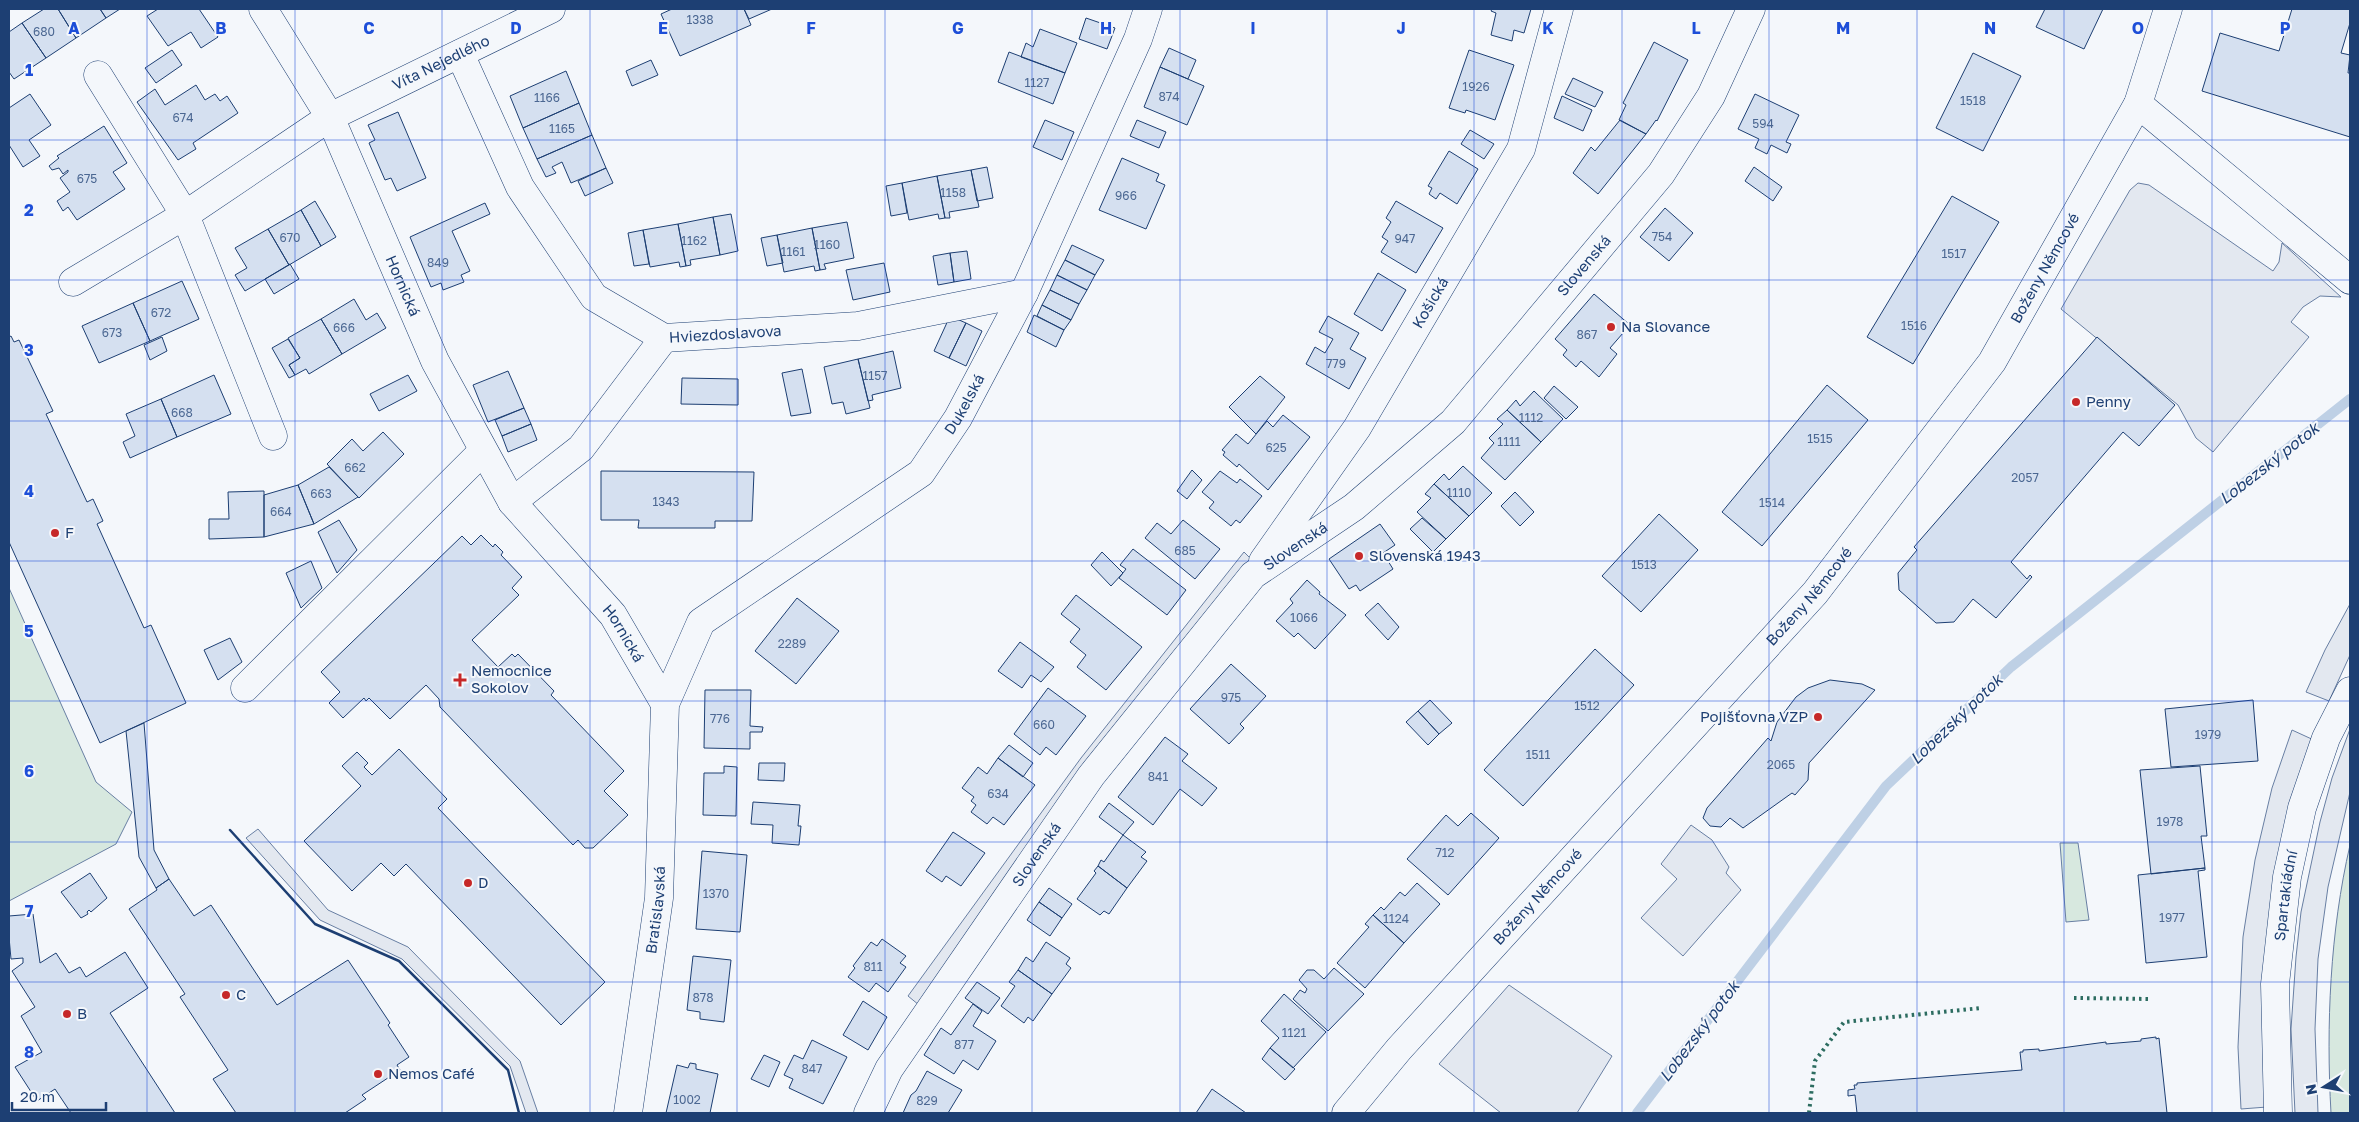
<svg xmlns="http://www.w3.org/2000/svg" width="2359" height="1122" font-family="'Golos Text',sans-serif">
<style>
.green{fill:#d7e8df;stroke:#687fa3}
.parking{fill:#e3e8f0;stroke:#687fa3}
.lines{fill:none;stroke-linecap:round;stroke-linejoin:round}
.stream{stroke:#bed0e5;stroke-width:10}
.building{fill:#d5e0f0;stroke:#1d3f73}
.street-casing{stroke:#1d3f73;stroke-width:29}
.street{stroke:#f4f7fb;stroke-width:28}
.hedge{stroke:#2c6c60;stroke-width:4;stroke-dasharray:2.5 4;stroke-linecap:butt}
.wall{stroke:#1d3f73;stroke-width:2.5}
.grid{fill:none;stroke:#1d4ed8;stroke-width:1;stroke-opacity:0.55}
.poi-dot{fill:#c62828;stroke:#f4f7fb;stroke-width:2}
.labels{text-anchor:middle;stroke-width:4;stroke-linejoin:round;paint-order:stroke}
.number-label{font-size:12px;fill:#4b6792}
.street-label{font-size:15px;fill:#1d3f73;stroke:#f4f7fb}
.poi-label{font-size:15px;fill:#1d3f73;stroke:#f4f7fb;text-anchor:start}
.water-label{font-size:16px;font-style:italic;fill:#1d3f73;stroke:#f4f7fb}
.grid-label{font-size:16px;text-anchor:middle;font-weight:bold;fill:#1d4ed8;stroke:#f4f7fb;stroke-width:4;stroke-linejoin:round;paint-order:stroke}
</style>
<rect width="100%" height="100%" fill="#f4f7fb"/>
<path class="green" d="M9 588 96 782 132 812 116 844 9 901Z
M2060 843H2078L2089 920 2066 922Z
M2350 845V1113H2331C2326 1025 2330 932 2350 845Z"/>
<path class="parking" d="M2138 183 2149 185 2273 271 2279 262 2282 243 2341 297 2320 296 2303 307 2291 322 2309 337 2213 452 2196 438 2178 405 2061 309 2130 190Z
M1244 552 1255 563 919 1005 908 996 1081 758Z
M2350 604V655L2329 701 2306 692 2325 650Z
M2350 729V792L2328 887 2318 959 2315 1029 2318 1113H2295L2291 1029 2296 957 2301 912 2320 822 2332 778Z
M2292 730 2316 741 2267 1107 2241 1109 2238 1047 2243 937 2255 860 2272 788Z
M1691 825 1712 840 1729 867 1726 873 1741 890 1683 956 1641 918 1677 879 1661 864Z
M258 829 328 910 408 947 520 1061 538 1113H526L510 1066 402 959 320 920 246 838Z
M1509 985 1612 1056 1577 1113H1501L1439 1064Z"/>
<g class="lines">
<path class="stream" d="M1637 1113 1886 786 2011 667 2350 399"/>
</g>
<path class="building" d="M44 9H58L76 38 46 58 22 23Z
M58 9H100L106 18 76 38Z
M100 9H120L106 18Z
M158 9H199L218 37 201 48 191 32 168 46 147 16Z
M672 9H744L751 25 680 56 661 14Z
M744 9H772L749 19Z
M1492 9H1531L1524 33 1514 30 1512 41 1491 35 1496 13 1491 11Z
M2045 9H2103L2084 49 2036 27Z
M2292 9H2350V23L2341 53 2350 55 2348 73H2350V137L2202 91 2220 33 2279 51Z
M1086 18 1115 28 1107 49 1079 39Z
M22 23 46 58 14 79 9 72V32Z
M1040 29 1077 43 1065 73 1021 57 1026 43 1033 47Z
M1654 42 1688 60 1657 121 1656 120 1646 134 1619 120 1626 105 1623 103Z
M1169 48 1196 60 1188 79 1160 67Z
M172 50 182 65 156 83 145 68Z
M1469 50 1514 65 1495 120 1466 110 1465 113 1449 108Z
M1009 52 1065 73 1053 104 998 82Z
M1973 53 2021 76 1983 151 1936 128Z
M651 60 658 75 632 86 626 71Z
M1160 67 1204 86 1187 125 1144 107Z
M566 71 579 103 523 128 510 96Z
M1573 78 1603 92 1595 107 1565 94Z
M196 85 205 100 215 94 220 101 227 96 238 113 193 143 196 149 178 160 137 102 155 89 165 105Z
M30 94 51 125 29 140 40 156 23 167 9 145V108Z
M1755 94 1799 115 1786 142 1791 144 1787 153 1771 145 1767 154 1755 148 1759 139 1738 129Z
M1562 96 1592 110 1583 131 1554 118Z
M579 103 592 135 537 159 523 128Z
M398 112 426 178 397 191 391 178 385 180 369 143 375 140 368 125Z
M1045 120 1074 132 1062 160 1033 147Z
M1137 120 1166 132 1159 148 1130 136Z
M1620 120 1646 134 1598 194 1573 173 1591 147 1595 151Z
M104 126 127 163 113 172 125 189 77 220 68 207 63 211 57 201 70 192 60 178 68 172V170L63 174 59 168 52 170 49 166 59 158 57 156Z
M1470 130 1494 144 1484 159 1461 144Z
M592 135 606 168 571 183 562 162 552 167 556 173 546 177 537 159Z
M1449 151 1478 169 1457 204 1440 193 1436 199 1429 194 1432 188 1428 186Z
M1122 158 1159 174 1156 181 1165 185 1146 229 1099 210Z
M987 167 993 198 977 201 971 170Z
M1754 167 1782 187 1773 201 1745 181Z
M606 168 613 183 585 196 578 181Z
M971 170 979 207 949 212 950 218H945L937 176Z
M937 176 945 218 939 219 938 214 909 220 902 183Z
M902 183 907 213 891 216 886 186Z
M1952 196 1999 222 1913 364 1867 337Z
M315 201 336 237 321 246 301 210Z
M1396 201 1443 228 1416 273 1381 252 1388 241 1382 237 1391 222 1386 218Z
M485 203 490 214 452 231 470 271 461 275 464 282 443 290 441 283 431 287 410 237Z
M1665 208 1693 233 1669 261 1640 237Z
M301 210 321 246 289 265 268 229Z
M731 214 738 251 720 255 713 217Z
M713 217 720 255 690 260 691 265 686 266 678 224Z
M847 222 854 258 824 264 826 269 820 270 812 228Z
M678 224 686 266 680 267 679 262 650 267 643 230Z
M812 228 820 270 815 271 814 266 784 272 777 235Z
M268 229 289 265 245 291 235 275 247 268 235 248Z
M643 230 649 264 634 266 628 233Z
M777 235 783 263 767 266 761 238Z
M1072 245 1104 260 1095 275 1065 260Z
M967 251 971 279 954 282 950 253Z
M950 253 954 282 938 285 933 256Z
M1065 260 1095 275 1087 290 1057 275Z
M884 263 890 292 853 300 846 270Z
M290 264 299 279 274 294 265 279Z
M1378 273 1406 290 1382 331 1354 314Z
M1057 275 1087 290 1079 304 1050 290Z
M182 281 199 319 150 341 133 303Z
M1050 290 1079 304 1071 320 1042 305Z
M1594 294 1630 325 1610 348 1617 354 1599 377 1581 361 1576 367 1563 355 1567 350 1555 339Z
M354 299 366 320 377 313 386 328 342 354 321 319Z
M133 303 150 341 99 363 82 326Z
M1042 305 1071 320 1064 330 1037 316Z
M1034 315 1064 330 1056 347 1027 332Z
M950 316 966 323 949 358 934 351Z
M1328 316 1359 333 1350 349 1366 358 1349 389 1306 364 1315 347 1325 353 1333 339 1319 332Z
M321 319 342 354 309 374 306 369 295 375 289 365 300 358 288 338Z
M966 323 982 331 966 366 949 358Z
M11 336 14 342 19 340 53 411 46 414 87 502 93 499 103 521 97 524 144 628 151 625 186 703 100 743 9 542V337Z
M162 337 167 351 150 360 144 345Z
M2097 337 2175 405 2139 446 2123 432 2011 562 2027 579 2030 575 2032 577 1996 618 1973 599 1954 622 1936 623 1899 590 1898 573 1917 550 1914 547Z
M288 339 300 358 289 365 295 375 289 378 272 348Z
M893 351 901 388 872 395 873 400 868 401 858 359Z
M858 359 870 408 846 414 843 402 832 404 824 367Z
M802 369 811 413 791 416 782 373Z
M508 371 524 408 488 422 473 385Z
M214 375 231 414 177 437 161 399Z
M408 375 417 391 379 411 370 394Z
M1260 376 1285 397 1256 434 1229 407Z
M682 378 738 379V405L681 404Z
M1827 385 1868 420 1762 546 1722 512Z
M1554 386 1578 407 1566 419 1544 398Z
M1534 391 1563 419 1541 442 1507 410 1516 400 1520 406Z
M161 399 177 437 130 458 123 442 135 436 126 414Z
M524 408 531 424 502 436 495 420Z
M1507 410 1541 442 1505 480 1481 458 1494 443 1489 438 1503 424 1497 419Z
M1283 415 1310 437 1268 490 1239 464 1237 467 1223 455 1225 452 1222 450 1236 434 1248 444 1267 421 1273 427Z
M531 424 537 440 508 452 502 436Z
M383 432 404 454 359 498 327 464 352 439 363 451Z
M1463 466 1492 493 1469 516 1434 484 1444 474 1449 480Z
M329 467 358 497 314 524 298 485Z
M1192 470 1202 480 1187 499 1177 491Z
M601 471 754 472 752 521H715V528H638L639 520H601Z
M1220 471 1237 483 1240 479 1262 496 1240 523 1236 520 1231 526 1209 508 1214 502 1202 492Z
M1434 484 1469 516 1446 539 1417 512 1431 498 1425 494Z
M298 485 314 524 264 537V495Z
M264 491V537L209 539V519H229L228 492Z
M1515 492 1534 512 1520 526 1501 506Z
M1659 514 1698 550 1641 612 1602 576Z
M1422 518 1446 539 1433 552 1410 529Z
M339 520 357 550 337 573 318 532Z
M1183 520 1220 549 1195 579 1145 538 1157 523 1171 534Z
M1380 524 1395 545 1383 553 1393 569 1360 591 1356 585 1349 589 1329 559Z
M481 535 493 547 495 544 503 552 501 555 522 577 512 588 519 595 472 640 498 667 512 654 515 657 518 654 554 691 551 695 624 771 604 791 628 815 593 848H585L578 840 573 845 440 707 439 699 426 685 390 719 369 698 366 701 364 698 343 718 329 703 340 692 321 672 462 536 471 545Z
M1133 549 1186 590 1167 615 1119 578 1126 569 1120 565Z
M1102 552 1123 573 1111 586 1091 565Z
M311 561 322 588 301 608 286 573Z
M1307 580 1320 592 1319 594 1346 615 1315 649 1298 633 1294 637 1276 621 1293 603 1290 599Z
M1076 595 1142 647 1106 690 1077 667 1086 655 1070 642 1080 629 1061 614Z
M797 598 839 631 796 684 755 651Z
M1378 603 1399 627 1388 640 1365 615Z
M230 638 242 662 218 680 204 650Z
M1020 642 1054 667 1041 682 1031 675 1022 688 998 671Z
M1595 649 1634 685 1523 806 1484 770Z
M1231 664 1266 696 1240 724 1244 728 1229 744 1190 709Z
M1830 680 1862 684 1875 690 1809 763 1808 780 1795 795 1792 793 1743 828 1730 818 1721 827 1710 826 1703 818 1707 808 1768 738 1771 741 1777 722 1796 697 1808 688Z
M1048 688 1086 716 1056 755 1046 747 1040 755 1014 734Z
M705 690H751L750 726 763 727 762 732H750V749L704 748Z
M1430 700 1452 723 1439 734 1418 711Z
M2253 700 2258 761 2171 767 2165 709Z
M1418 711 1439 734 1428 745 1406 722Z
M144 723 154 850 169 879 156 888 139 857 126 731Z
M1165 737 1188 754 1182 761 1217 788 1202 806 1180 789 1153 825 1118 797Z
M1009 745 1033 763 1023 777 998 758Z
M399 749 447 799 438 808 605 982 561 1025 406 864 394 876 381 863 352 891 304 841 361 786 342 766 357 752 368 763 364 767 372 775Z
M998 758 1035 785 1004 825 993 817 987 824 971 812 976 805 971 801 974 797 962 788 978 767 987 774Z
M759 763H785L784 781 758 780Z
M724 766 737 767 736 816 703 815 704 773H724Z
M2200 766 2207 836H2201L2205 868 2151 874 2140 770Z
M753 802 800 805 798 826H801L799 845 772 843 773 825 751 824Z
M1109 803 1134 822 1123 835 1099 817Z
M1471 813 1499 838 1448 895 1407 859 1446 815 1458 826Z
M953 832 985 853 961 886 946 876 942 882 926 871Z
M1123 835 1146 852 1141 857 1147 861 1127 888 1098 866 1101 860 1104 862Z
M702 851 747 855 740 932 696 929Z
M1098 866 1127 888 1109 914 1104 911 1100 915 1077 899 1096 873 1094 871Z
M2205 868V870L2198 871 2207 957 2146 963 2138 875Z
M90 873 107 898 91 912 89 910 87 912 88 914 81 918 61 892Z
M169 879 194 916 211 905 277 1005 348 960 390 1023 388 1025 409 1057 397 1065 400 1070 362 1095 366 1099 345 1113H236L213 1079 228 1070 180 997 185 994 129 909 157 890 156 888Z
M1417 883 1440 904 1404 943 1373 915 1381 907 1384 910 1400 892 1405 896Z
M1049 888 1072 904 1062 918 1039 902Z
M1039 902 1062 918 1050 936 1027 920Z
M33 914 40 963 56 953 69 973 80 967 86 977 125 952 148 988 110 1013 175 1113H71L55 1089 37 1101 15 1067 42 1052 21 1016 35 1007 12 971 23 963V958L11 959 9 937V916Z
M1373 915 1404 943 1365 988 1337 963 1369 927 1365 924Z
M882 939 906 956 900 963 906 967 888 992 876 983 869 992 848 977 855 968 853 966 871 942 877 946Z
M1046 942 1070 958 1066 964 1071 968 1052 994 1018 970 1026 957 1033 962Z
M693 956 731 960 724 1022 700 1019V1012L687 1010Z
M1334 968 1364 994 1328 1031 1293 999 1300 990 1305 993 1307 989 1299 980 1307 970H1314L1324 979Z
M1018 970 1052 994 1033 1021 1028 1017 1024 1023 1001 1006 1015 986 1009 982Z
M977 982 1000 998 988 1014 965 998Z
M1284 994 1326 1032 1293 1068 1270 1048 1279 1038 1261 1021Z
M863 1001 887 1017 868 1050 843 1035Z
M973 1004 982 1011 973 1026 996 1041 978 1070 963 1060 954 1074 924 1055 941 1028 951 1035Z
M2156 1037V1039L2159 1038 2167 1113H1857L1855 1095 1848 1096V1090L1855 1089 1854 1085H1857V1083L2022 1070 2020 1052H2023V1050L2039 1049V1051L2106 1042V1044L2141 1041V1039Z
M812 1040 847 1057 823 1104 789 1088 793 1079 784 1075 794 1055 803 1059Z
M1270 1048 1295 1069 1285 1080 1262 1059Z
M764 1055 780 1062 769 1087 751 1079Z
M690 1063 696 1064V1069L718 1074 710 1113H666L677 1065 688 1068Z
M927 1071 962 1090 948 1113H903L911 1095 916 1091Z
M1212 1089 1246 1113H1196Z"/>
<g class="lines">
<g class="street-casing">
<g id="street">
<path id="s1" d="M263 9 330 117 435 361 512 502 613 615 665 704"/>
<path id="s2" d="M460 54 520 187 594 297 664 338 858 326 1024 293"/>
<path d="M98 75 185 215 273 436"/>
<path d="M2138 104 2350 280"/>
<path id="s3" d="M73 282 185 215 330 117 551 9"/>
<path d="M512 502 581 448 664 338"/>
<path id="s4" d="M1263 561 1357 428 1521 149 1559 9"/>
<path d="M245 688 483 451"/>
<path id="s5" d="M628 1113 659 898 665 704 701 622 921 473 958 418 1024 293 1138 39 1148 9"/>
<path id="s6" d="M868 1113 889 1069 1091 776 1253 575 1354 507 1453 422 1661 174 1711 96 1751 9"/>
<path id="s7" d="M1346 1113 1399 1049 1815 593 1992 362 2138 104 2168 9"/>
<path id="s8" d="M2278 1113 2275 984 2287 877 2302 808 2326 738 2350 691"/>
</g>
</g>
<use href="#street" class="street"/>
<path class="hedge" d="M2074 998 2151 999
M1809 1113 1815 1061 1844 1022 1981 1008"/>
<path class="wall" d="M230 830 315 924 399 961 508 1070 519 1113"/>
</g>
<path class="grid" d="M147 9V1113M295 9V1113M442 9V1113M590 9V1113M737 9V1113M885 9V1113M1032 9V1113M1180 9V1113M1327 9V1113M1474 9V1113M1622 9V1113M1769 9V1113M1917 9V1113M2064 9V1113M2212 9V1113M9 140H2350M9 280H2350M9 421H2350M9 561H2350M9 701H2350M9 842H2350M9 982H2350"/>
<g class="poi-dot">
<circle cx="1611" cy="327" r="5"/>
<circle cx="2076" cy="402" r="5"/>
<circle cx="55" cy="533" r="5"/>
<circle cx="1359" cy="556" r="5"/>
<path d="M457.5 672.5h5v5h5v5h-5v5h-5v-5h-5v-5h5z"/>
<circle cx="1818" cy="717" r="5"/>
<circle cx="468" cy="883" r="5"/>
<circle cx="226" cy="995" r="5"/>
<circle cx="67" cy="1014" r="5"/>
<circle cx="378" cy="1074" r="5"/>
</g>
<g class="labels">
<g class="number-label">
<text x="700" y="24">1338</text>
<text x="44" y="36">680</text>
<text x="1037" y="87">1127</text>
<text x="1476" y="91">1926</text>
<text x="1169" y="101">874</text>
<text x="547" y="102">1166</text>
<text x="1973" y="105">1518</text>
<text x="183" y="122">674</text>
<text x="1763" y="128">594</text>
<text x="562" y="133">1165</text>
<text x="87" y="183">675</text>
<text x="953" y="197">1158</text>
<text x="1126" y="200">966</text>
<text x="1662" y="241">754</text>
<text x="290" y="242">670</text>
<text x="1405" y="243">947</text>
<text x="694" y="245">1162</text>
<text x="827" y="249">1160</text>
<text x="793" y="256">1161</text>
<text x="1954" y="258">1517</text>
<text x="438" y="267">849</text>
<text x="161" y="317">672</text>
<text x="1914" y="330">1516</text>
<text x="344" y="332">666</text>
<text x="112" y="337">673</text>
<text x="1587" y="339">867</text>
<text x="1336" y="368">779</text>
<text x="875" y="380">1157</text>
<text x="182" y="417">668</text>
<text x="1531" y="422">1112</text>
<text x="1820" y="443">1515</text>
<text x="1509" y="446">1111</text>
<text x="1276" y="452">625</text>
<text x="355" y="472">662</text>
<text x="2025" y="482">2057</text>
<text x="1459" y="497">1110</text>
<text x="321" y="498">663</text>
<text x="666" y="506">1343</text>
<text x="1772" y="507">1514</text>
<text x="281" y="516">664</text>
<text x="1185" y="555">685</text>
<text x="1644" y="569">1513</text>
<text x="1304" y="622">1066</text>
<text x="792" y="648">2289</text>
<text x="1231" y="702">975</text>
<text x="1587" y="710">1512</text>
<text x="720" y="723">776</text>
<text x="1044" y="729">660</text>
<text x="2208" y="739">1979</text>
<text x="1538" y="759">1511</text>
<text x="1781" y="769">2065</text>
<text x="1158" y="781">841</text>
<text x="998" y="798">634</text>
<text x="2170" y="826">1978</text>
<text x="1445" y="857">712</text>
<text x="716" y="898">1370</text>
<text x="2172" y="922">1977</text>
<text x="1396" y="923">1124</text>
<text x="873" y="971">811</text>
<text x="703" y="1002">878</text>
<text x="1294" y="1037">1121</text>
<text x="964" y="1049">877</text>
<text x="812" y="1073">847</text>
<text x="687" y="1104">1002</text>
<text x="927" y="1105">829</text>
</g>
<g class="street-label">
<text dy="5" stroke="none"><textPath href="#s3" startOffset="429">Víta Nejedlého</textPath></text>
<text dy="5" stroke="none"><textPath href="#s6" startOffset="1119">Slovenská</textPath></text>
<text dy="5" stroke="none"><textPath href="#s7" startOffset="1099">Boženy Němcové</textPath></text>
<text dy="5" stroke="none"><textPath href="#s1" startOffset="311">Hornická</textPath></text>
<text dy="5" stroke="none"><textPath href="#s4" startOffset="308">Košická</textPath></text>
<text dy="5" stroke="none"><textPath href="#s2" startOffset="421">Hviezdoslavova</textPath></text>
<text dy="5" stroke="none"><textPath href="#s5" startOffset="848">Dukelská</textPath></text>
<text dy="5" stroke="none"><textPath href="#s6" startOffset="714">Slovenská</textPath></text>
<text dy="5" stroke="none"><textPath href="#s7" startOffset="694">Boženy Němcové</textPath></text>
<text dy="5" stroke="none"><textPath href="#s1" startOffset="726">Hornická</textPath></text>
<text dy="5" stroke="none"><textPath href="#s6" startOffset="309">Slovenská</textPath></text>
<text dy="5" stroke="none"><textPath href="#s7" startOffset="289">Boženy Němcové</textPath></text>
<text dy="5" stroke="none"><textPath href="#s8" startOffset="218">Spartakiádní</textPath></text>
<text dy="5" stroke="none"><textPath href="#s5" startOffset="205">Bratislavská</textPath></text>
</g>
<g class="poi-label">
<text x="1621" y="332">Na Slovance</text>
<text x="2086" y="407">Penny</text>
<text x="65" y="538">F</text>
<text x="1369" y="561">Slovenská 1943</text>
<text x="471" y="676">Nemocnice<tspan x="471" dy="17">Sokolov</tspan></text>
<text x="1808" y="722" text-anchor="end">Pojišťovna VZP</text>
<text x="478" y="888">D</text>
<text x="236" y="1000">C</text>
<text x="77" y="1019">B</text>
<text x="388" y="1079">Nemos Café</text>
</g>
<g class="water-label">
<text transform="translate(2269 463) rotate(-38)" y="6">Lobezský potok</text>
<text transform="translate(1956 719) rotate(-44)" y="6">Lobezský potok</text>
<text transform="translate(1699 1031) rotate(-53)" y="6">Lobezský potok</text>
</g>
</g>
<g class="grid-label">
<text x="74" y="34">A</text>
<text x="221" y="34">B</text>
<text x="369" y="34">C</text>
<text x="516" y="34">D</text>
<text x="663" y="34">E</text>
<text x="811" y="34">F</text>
<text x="958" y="34">G</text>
<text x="1106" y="34">H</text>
<text x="1253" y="34">I</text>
<text x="1401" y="34">J</text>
<text x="1548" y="34">K</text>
<text x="1696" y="34">L</text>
<text x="1843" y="34">M</text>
<text x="1990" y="34">N</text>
<text x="2138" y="34">O</text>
<text x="2285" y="34">P</text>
<text x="29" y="76">1</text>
<text x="29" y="216">2</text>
<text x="29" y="356">3</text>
<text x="29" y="497">4</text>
<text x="29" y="637">5</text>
<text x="29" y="777">6</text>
<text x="29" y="917">7</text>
<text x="29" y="1058">8</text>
</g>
<rect width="2359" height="1122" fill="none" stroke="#1d3f73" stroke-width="20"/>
<g transform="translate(2324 1087) rotate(259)" stroke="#f4f7fb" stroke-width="4" paint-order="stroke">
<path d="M0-4L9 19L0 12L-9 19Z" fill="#1d3f73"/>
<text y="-8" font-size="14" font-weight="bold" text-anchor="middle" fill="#1d3f73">N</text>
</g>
<path d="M12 1102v8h94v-8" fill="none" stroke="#1d3f73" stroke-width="2.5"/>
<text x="20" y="1102" font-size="15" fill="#1d3f73" stroke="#f4f7fb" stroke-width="4" paint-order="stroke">20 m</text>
</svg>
